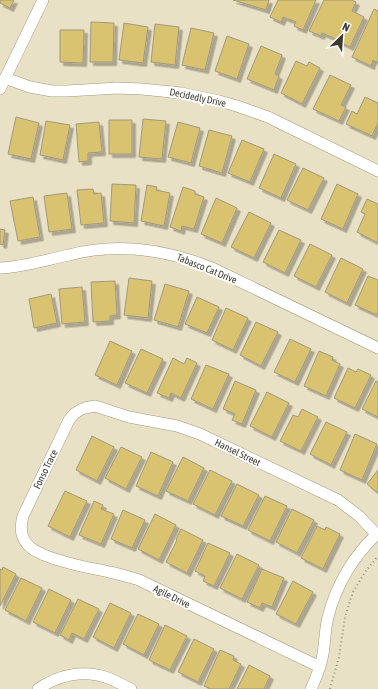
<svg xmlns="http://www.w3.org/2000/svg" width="378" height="689" font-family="'Asap Condensed',sans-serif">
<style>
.building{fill:#d9c26f;stroke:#a0997e;filter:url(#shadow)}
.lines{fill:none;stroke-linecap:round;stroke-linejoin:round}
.minor-casing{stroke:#a0997e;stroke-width:12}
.path{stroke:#96907c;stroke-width:2;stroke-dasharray:1 3;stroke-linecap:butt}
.minor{stroke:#fff;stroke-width:11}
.labels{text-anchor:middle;stroke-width:4;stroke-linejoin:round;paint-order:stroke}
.street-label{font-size:10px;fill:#3d3a2f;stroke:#fff}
</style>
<defs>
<filter id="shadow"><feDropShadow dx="3.5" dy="3.5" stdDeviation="0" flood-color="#0004"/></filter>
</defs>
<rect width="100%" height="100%" fill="#e9e1c5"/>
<path class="building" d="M0 0H14L10 8 0 3Z
M233 0H269L266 10Z
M278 0H316L303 30 294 26 296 22 283 17 281 22 270 17Z
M324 0H351L356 2 352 11 364 17 350 47 340 42V41L322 33 321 36 309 31Z
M374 9 378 11V63L373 60 371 66 352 57Z
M91 22 114 23 113 62H90Z
M124 23 148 27 143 63 119 60Z
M155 24 179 27 175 65 151 62Z
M191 28 214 33 205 70 182 65Z
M60 30H84L83 63 60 62Z
M227 36 249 44 237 79 215 71Z
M261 46 282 55 275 74 279 76 274 90 247 79Z
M296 61 307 66 309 62 320 68 302 104 281 93Z
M330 75 351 85 341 105 346 107 339 121 313 109Z
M365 97 378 103V123L372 136 346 124 352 111 357 114Z
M16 117 39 123 31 159 8 154Z
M143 119 166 121 162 159 139 157Z
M109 120H132V154H109Z
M46 121 70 125 63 160 40 155Z
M99 122 102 152 88 153V161L79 162 76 124Z
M178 122 200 128 191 163 168 157Z
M209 130 232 136 222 173 199 166Z
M242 140 264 149 250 182 228 173Z
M274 154 296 164 281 198 259 188Z
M303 168 324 178 308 210 287 200Z
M112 184 136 185 134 223 110 221Z
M337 184 358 194 343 229 321 219Z
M147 185 157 187 156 190 170 193 164 226 141 221Z
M183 187 195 191V194L204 197 194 229 182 226 181 231 170 227Z
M93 189 94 194 101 193 104 223 81 225 77 190Z
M67 193 72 229 49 232 44 196Z
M33 197 40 237 18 241 10 201Z
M216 198 237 208 222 243 201 234Z
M367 199 378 204V243L357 232 365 214 361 212Z
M249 212 271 223 254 258 231 247Z
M0 229 5 230 3 245 0 244Z
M279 230 301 240 285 273 263 262Z
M310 244 332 255 316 287 294 276Z
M341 258 363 269 347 303 325 292Z
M368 276 378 280V312L377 315 355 305Z
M129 278 152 281 148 318 124 315Z
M115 281 117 315 110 316V321L93 322 91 282Z
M165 284 189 291 178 327 154 320Z
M82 287 85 322 62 324 59 289Z
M51 294 57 323 34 328 29 299Z
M197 297 219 307 207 333 185 324Z
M226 308 248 318 233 350 212 340Z
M256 322 278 332 261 366 240 355Z
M290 339 311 349 295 382 274 372Z
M110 341 132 351 117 385 95 375Z
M141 349 163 359 147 393 125 383Z
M319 351 333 357 332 360 340 364 326 396 304 386Z
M173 358 184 364 187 358 197 363 181 398 171 393 169 398 157 393Z
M206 365 229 374 213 409 191 399Z
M348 368 356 372 358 369 371 375 355 408 334 398Z
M235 381 256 390 242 424 232 420 235 414 223 409Z
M376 381 378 382V417L362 409Z
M267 392 289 403 272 437 250 426Z
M302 409 318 417 301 451 280 441 293 415 298 417Z
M326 422 347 432 331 465 310 454Z
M355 434 377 444 362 480 340 470Z
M92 436 114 447 97 481 76 470Z
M121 447 142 457 126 489 105 478Z
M151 452 173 462 158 496 136 486Z
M183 457 204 468 188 501 166 491Z
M210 470 232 481 215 515 193 504Z
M378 470V493L367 484Z
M237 484 259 495 243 526 221 516Z
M65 491 87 501 70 537 48 526Z
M265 496 287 506 270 541 248 530Z
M94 501 103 505 101 509 114 514 101 544 79 535Z
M292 509 314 520 297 553 276 542Z
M123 510 145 520 132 548 111 539Z
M155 514 176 525 159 560 138 549Z
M317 526 325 530 326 527 340 534 323 569 301 558Z
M181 529 203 540 187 573 166 562 177 540 176 539Z
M208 543 230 553 214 586 203 581 205 576 195 571Z
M237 554 259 565 242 599 220 588Z
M3 567 16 574 0 606V569L2 570Z
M262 569 284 578 272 607 262 603 260 608 247 602Z
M21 578 42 588 26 621 5 610Z
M293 581 313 592 296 624 276 614Z
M49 589 71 600 55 633 33 622Z
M78 599 99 609 84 639 72 633 69 640 60 635Z
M110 603 131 613 114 648 93 637Z
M138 614 159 624 144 655 123 644Z
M165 625 187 636 170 670 149 660Z
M194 639 214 649 198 682 178 672Z
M220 650 234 656 233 660 241 664 229 689H211L204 686Z
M249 665 270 676 264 689H237Z"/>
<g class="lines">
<g class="minor-casing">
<path id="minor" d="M5 78 30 87 52 91H67L117 88 142 89 181 93 219 101 237 106 268 117 378 171
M0 89 43 0
M0 268C24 267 45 260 69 255 118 242 165 249 212 268L378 348
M320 667 139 580C129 577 120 574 109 572 86 567 66 564 44 555 38 552 32 550 28 545 20 537 20 527 23 516L69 420 74 414 80 410 85 408 95 406 129 417 177 426 200 434 338 500 359 516 376 534
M38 689C58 675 84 669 108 678 116 681 123 685 131 689
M311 689C316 678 321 666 323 654 325 641 325 629 328 617 336 585 354 555 378 533"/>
</g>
<path class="path" d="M330 689 339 657 345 617 353 592 365 572 378 556"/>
<use href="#minor" class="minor"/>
</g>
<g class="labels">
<g class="street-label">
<text transform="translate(198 97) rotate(12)" y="4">Decidedly Drive</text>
<text transform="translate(207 268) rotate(22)" y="4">Tabasco Cat Drive</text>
<text transform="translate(238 452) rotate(26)" y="4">Hansel Street</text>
<text transform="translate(45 469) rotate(-64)" y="4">Fonso Trace</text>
<text transform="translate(172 596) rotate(26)" y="4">Agile Drive</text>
</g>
</g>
<g transform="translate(342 36) rotate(25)" stroke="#ffffff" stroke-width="3" paint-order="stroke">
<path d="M0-3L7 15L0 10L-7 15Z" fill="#3d3a2f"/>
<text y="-6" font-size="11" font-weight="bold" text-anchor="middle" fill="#3d3a2f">N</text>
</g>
</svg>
